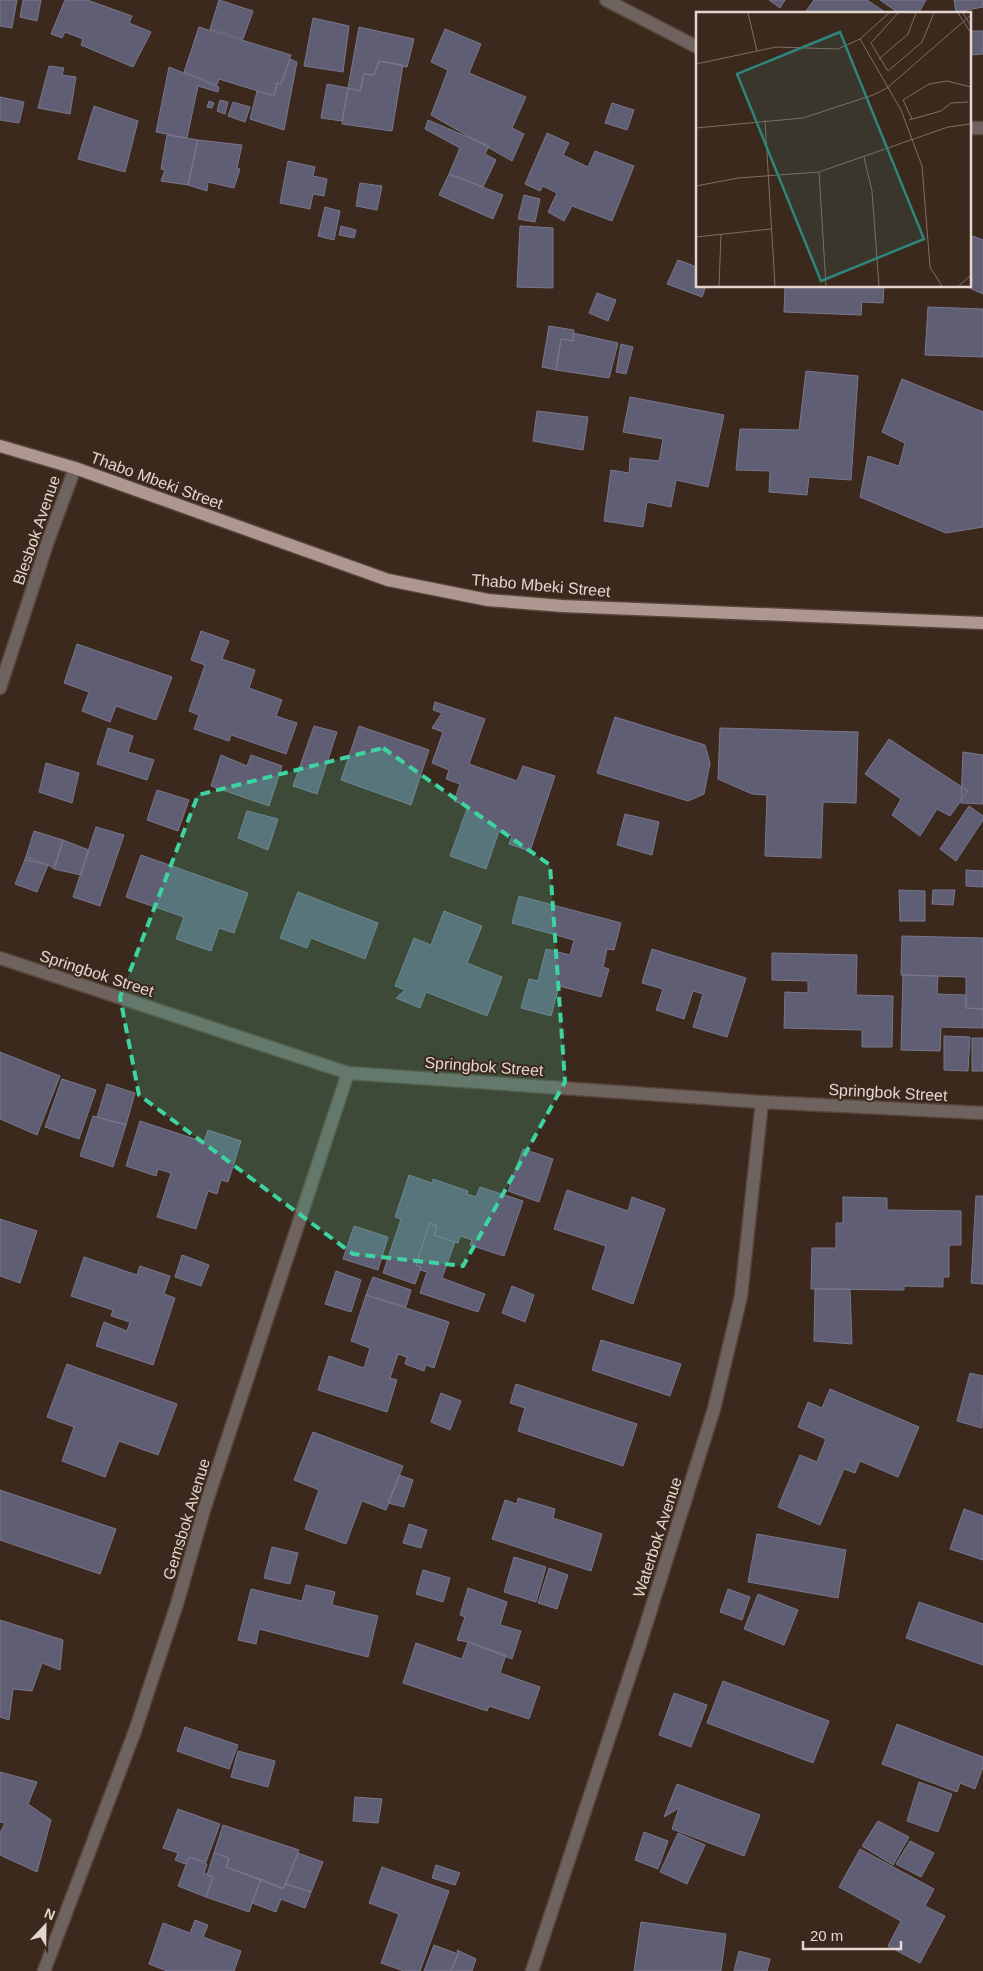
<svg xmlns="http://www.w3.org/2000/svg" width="983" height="1971" font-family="Arial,sans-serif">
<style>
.building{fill:#5f5e74;stroke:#79778e}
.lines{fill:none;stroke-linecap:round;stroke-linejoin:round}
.minor-casing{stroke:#574539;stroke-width:15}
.major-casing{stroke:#574539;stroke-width:15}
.minor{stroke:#6e635f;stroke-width:12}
.major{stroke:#ae978f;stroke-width:12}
.marked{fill:#3ed4a2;fill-opacity:0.2;stroke:#3ed4a2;stroke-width:4;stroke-dasharray:10 6;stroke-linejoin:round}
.labels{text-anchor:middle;stroke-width:4;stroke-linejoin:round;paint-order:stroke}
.street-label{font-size:16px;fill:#e3d6cf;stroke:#3c291d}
.inset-road{fill:none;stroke:#7f6e64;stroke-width:1}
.view{fill:#2f847d;fill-opacity:0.15;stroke:#2f847d;stroke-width:2.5}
.inset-edge{fill:none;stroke:#e3d6cf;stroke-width:2.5}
</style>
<rect width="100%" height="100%" fill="#3c291d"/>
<path class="building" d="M0 0H17L12 28 0 26Z
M23 0H41L37 21 20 17Z
M65 0H87L132 16 129 23 151 32 133 67 81 45 83 39 65 32 62 38 51 34Z
M219 0 253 11 243 39 210 29Z
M769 0H785L780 8Z
M814 0H867L888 14H804Z
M880 0H926L918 14H900Z
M954 0H983V7L956 12Z
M313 18 349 26 343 72 304 66Z
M199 27 291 55 281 84 277 83 274 96 219 79 217 85 184 72Z
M359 27 414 39 407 67 379 61 374 75 364 74 360 91 348 88Z
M445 29 481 44 469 73 526 97 512 128 524 134 512 161 431 115 448 70 431 62Z
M969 31H983V54L970 55Z
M290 59 297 62 284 130 250 119 257 91 274 96 277 83 281 84Z
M379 61 403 65 392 131 342 124 348 88 360 91 364 74 374 75Z
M49 66 64 68 62 75 76 77 70 114 38 108Z
M169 67 219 87 218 92 198 86 187 138 156 132Z
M327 84 348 88 342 121 321 118Z
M0 97 24 102 19 123 0 120Z
M220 100 228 102 225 114 217 111Z
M209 101 214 103 212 108 207 107Z
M233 102 250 107 245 122 228 116Z
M612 103 634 110 627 130 605 123Z
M94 106 138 121 125 172 78 159Z
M428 120 489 146 485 154 496 160 483 187 449 174 460 148 425 129Z
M547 133 569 143 563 155 588 167 595 151 634 166 612 221 572 206 564 221 548 212 557 193 543 186 540 191 525 184Z
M167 135 198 140 188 185 161 181 165 170 161 169Z
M198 140 242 145 237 168 240 169 234 188 208 182 207 191 188 185Z
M288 161 315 167 313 176 327 179 324 196 313 194 310 209 280 203Z
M449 174 503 195 493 219 439 195Z
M360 183 382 186 377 210 356 206Z
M524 195 540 199 535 222 518 219Z
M325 207 340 211 334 240 318 236Z
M341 226 356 230 354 238 339 235Z
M520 226 553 228V288L517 287Z
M973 236 983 240V294L965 286H969V244Z
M678 260 697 267V286H706L702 297 667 284Z
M785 286H884L883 303 862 302 861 315 784 312Z
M597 293 616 300 608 321 589 313Z
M928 307 983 309V357L925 355Z
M549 326 574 330 573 341 561 339 556 370 542 367Z
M573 333 618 343 609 378 556 370 561 339 573 341Z
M621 344 633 347 626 374 616 372Z
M806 371 858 376 851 480 809 477 807 495 769 492 770 471 736 470 740 429 799 430Z
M902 379 983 412V527L946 533 860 497 868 456 899 466 905 443 882 432Z
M630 397 724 415 708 487 676 480 671 507 647 502 643 527 604 521 611 470 629 473 630 458 659 461 663 439 623 432Z
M537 411 588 417 583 450 533 441Z
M201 631 229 641 222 659 255 670 249 688 282 700 276 716 297 723 286 754 231 735 229 741 194 729 199 715 189 711 205 665 191 660Z
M77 644 172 677 156 720 116 706 110 722 82 711 89 692 64 683Z
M435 702 485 719 469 764 517 781 523 766 555 776 530 851 509 844 512 836 499 831 486 869 450 856 468 806 454 801 460 784 446 779 449 770 432 763 443 732 432 728 442 713 433 710Z
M615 717 705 745 710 763 704 794 688 801 597 773Z
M314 726 337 732 317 794 293 786Z
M359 726 429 750 411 805 341 780Z
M108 728 133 736 128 752 154 760 147 780 97 764Z
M720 728 858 732 856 803 823 802 821 858 765 856 767 795 752 794 718 779Z
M889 739 968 791 950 816 937 809 920 836 892 815 901 799 865 774Z
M963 752 983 755V804L961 803Z
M221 755 247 766 251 755 282 766 269 806 211 786Z
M46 763 79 773 72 803 39 792Z
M157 790 189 800 178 831 147 820Z
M969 806 983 816V820L956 861 940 849Z
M247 811 278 819 268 850 238 838Z
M625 814 659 822 652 855 617 845Z
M96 827 124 835 100 906 73 897Z
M34 831 63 840 54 869 48 865 25 860Z
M63 840 89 850 81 875 54 869Z
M141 855 248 893 234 933 219 928 211 951 176 939 184 917 126 897Z
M26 857 48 865 37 892 15 884Z
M966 870 983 871V887L966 886Z
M899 890 925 891V921H900Z
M933 890H955L953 905 932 904Z
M298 892 378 923 365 959 311 938 307 948 280 938Z
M519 896 621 923 614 950 607 949 603 967 609 969 601 997 559 986 551 1016 521 1008 529 979 538 981 546 949 570 955 574 940 512 923Z
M444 911 482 926 467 963 502 977 487 1016 426 992 420 1008 396 998 405 990 395 986 414 938 431 945Z
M902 936 983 938V1009L966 1008V977L901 975Z
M652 949 746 978 727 1037 693 1027 703 994 693 991 684 1019 656 1010 663 989 642 983Z
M772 953 857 955 856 995 893 996 892 1047H862V1030L784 1028 785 992 808 993V981L772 980Z
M903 975 938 976 937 994 966 995V1008L983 1009V1028L941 1027 940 1051 901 1050Z
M944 1036 970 1037 968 1071 944 1070Z
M972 1038H983V1071H972Z
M0 1052 60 1076 37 1135 0 1119Z
M62 1079 96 1090 79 1139 45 1127Z
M107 1084 135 1093 126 1125 97 1117Z
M93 1116 126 1125 113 1167 80 1156Z
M140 1121 204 1142 208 1130 241 1141 228 1182 221 1180 217 1194 208 1191 196 1229 157 1217 171 1173 158 1169 156 1176 126 1166Z
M523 1149 553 1159 539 1202 508 1191Z
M409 1175 432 1183 433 1179 468 1191 467 1194 476 1197 480 1187 523 1201 504 1256 470 1245 472 1240 460 1236 458 1243 434 1235 437 1226 430 1223 416 1265 421 1267 415 1284 383 1273 401 1219 395 1217Z
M567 1190 628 1211 632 1197 665 1209 633 1304 592 1289 606 1246 554 1229Z
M976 1196H983V1284L971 1283Z
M843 1197 887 1198V1210L961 1211V1245H949V1277H943V1287L904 1286V1290L811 1289 812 1248H836V1223H843Z
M0 1219 37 1231 20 1283 0 1276Z
M430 1223 437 1226 434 1235 455 1242 442 1278 485 1294 478 1312 420 1293 427 1272 420 1270 421 1267 416 1265Z
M354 1226 388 1237 378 1270 343 1259Z
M182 1255 209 1265 201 1286 175 1277Z
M84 1257 137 1275 140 1266 170 1276 164 1294 175 1298 153 1365 96 1346 104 1322 127 1331 130 1322 111 1316 113 1310 71 1296Z
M336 1271 361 1280 351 1312 325 1304Z
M373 1277 411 1290 406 1307 366 1295Z
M512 1286 534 1295 525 1322 502 1313Z
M815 1289H850L852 1344 814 1341Z
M366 1295 449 1322 434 1368 426 1365 424 1371 405 1364 407 1357 398 1354 390 1378 397 1380 387 1412 318 1390 329 1356 364 1368 370 1348 351 1341Z
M601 1340 681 1364 670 1396 592 1370Z
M67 1364 177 1404 158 1455 119 1441 105 1477 62 1461 74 1427 47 1417Z
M970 1373 983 1376 982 1428 957 1421Z
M516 1384 637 1424 623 1466 518 1431 525 1408 510 1403Z
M830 1389 919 1427 898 1477 860 1461 855 1473 844 1469 820 1525 778 1507 800 1455 817 1462 826 1439 798 1427 808 1402 822 1408Z
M441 1393 461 1401 450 1430 431 1422Z
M313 1432 403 1466 386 1510 362 1501 346 1544 305 1529 319 1490 294 1480Z
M399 1475 413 1480 404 1507 388 1503Z
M0 1490 116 1529 100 1574 0 1540Z
M518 1498 555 1509 553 1518 602 1534 591 1571 492 1539 505 1500 517 1504Z
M964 1509 983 1516V1560L950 1549Z
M409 1524 427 1530 421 1548 403 1543Z
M757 1534 846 1550 838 1598 748 1582Z
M272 1547 298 1553 290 1584 264 1578Z
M514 1557 546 1567 536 1602 504 1592Z
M549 1568 568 1575 557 1609 538 1603Z
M423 1570 450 1578 443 1602 416 1594Z
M306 1585 335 1592 332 1605 378 1616 368 1657 259 1629 256 1644 238 1640 251 1589 302 1601Z
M468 1588 507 1602 500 1625 521 1631 512 1659 468 1642 457 1640 465 1617 460 1615Z
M728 1589 750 1597 742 1620 720 1612Z
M758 1594 798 1610 784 1645 744 1629Z
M919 1602 983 1624V1665L906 1638Z
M0 1620 63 1640 60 1670 42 1663 32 1691 13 1689 9 1720 0 1717Z
M468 1642 506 1655 500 1673 540 1687 529 1719 489 1706 487 1711 403 1683 416 1643 462 1659Z
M723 1681 829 1721 813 1763 707 1723Z
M674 1693 707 1705 691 1747 659 1735Z
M897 1724 983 1757V1767L975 1789 960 1783 957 1792 882 1764Z
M185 1727 238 1745 229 1769 177 1751Z
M238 1751 275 1761 268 1787 231 1777Z
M0 1772 37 1782 28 1804 51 1820 37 1872 0 1855V1833L5 1823 0 1822Z
M919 1782 952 1794 938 1832 907 1821Z
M677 1784 760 1815 744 1856 672 1829 679 1808 664 1817Z
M355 1797 382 1799 378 1823 353 1821Z
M178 1809 220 1824 206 1862 189 1857 185 1864 175 1860 178 1853 163 1848Z
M878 1821 909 1837 893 1865 862 1846Z
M223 1825 299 1850 283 1889 226 1867 229 1858 214 1853Z
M644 1832 668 1841 658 1869 635 1860Z
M678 1833 705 1845 687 1884 660 1872Z
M910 1841 934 1853 921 1877 896 1864Z
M860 1849 934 1889 925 1906 945 1916 920 1963 888 1946 901 1921 839 1887Z
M214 1853 229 1858 226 1867 261 1879 249 1912 206 1897 213 1877 207 1875Z
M298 1853 323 1862 311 1892 286 1884Z
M189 1857 207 1864 204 1873 213 1877 206 1897 178 1886Z
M436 1865 460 1873 455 1885 432 1878Z
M382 1867 449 1891 420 1971H404L381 1963 399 1914 369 1903Z
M261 1879 283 1888 286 1884 311 1892 305 1908 281 1899 276 1912 252 1903Z
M195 1920 208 1925 203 1937 241 1951 234 1971H167L149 1964 163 1923 190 1933Z
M641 1922 726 1934 721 1971H634Z
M434 1945 458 1954 451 1971H424Z
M457 1950 476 1959 472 1971H451L458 1954Z
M739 1951 770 1959 767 1971H734Z"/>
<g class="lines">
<g class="minor-casing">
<path id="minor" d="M606 0 697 47
M969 128H983
M0 688 48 541 75 468
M0 958 348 1073 762 1102 983 1113
M44 1971 135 1731 177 1604 204 1510 348 1073
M532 1971 640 1644 714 1409 741 1296 762 1102"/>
</g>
<g class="major-casing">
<path id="major" d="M0 446 75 468 388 580 488 600 562 606 983 623"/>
</g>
<use href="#minor" class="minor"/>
<use href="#major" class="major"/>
</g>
<path class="marked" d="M383 748 550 865 565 1082 463 1266 353 1254 139 1095 120 997 198 795Z"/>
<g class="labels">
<g class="street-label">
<text transform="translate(157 480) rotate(20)" y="6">Thabo Mbeki Street</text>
<text transform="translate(36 530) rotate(-71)" y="6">Blesbok Avenue</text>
<text transform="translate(541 585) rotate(5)" y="6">Thabo Mbeki Street</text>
<text transform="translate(97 973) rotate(18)" y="6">Springbok Street</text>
<text transform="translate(484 1066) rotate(4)" y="6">Springbok Street</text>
<text transform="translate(888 1092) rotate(3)" y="6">Springbok Street</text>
<text transform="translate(186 1519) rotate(-73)" y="6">Gemsbok Avenue</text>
<text transform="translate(657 1537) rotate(-72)" y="6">Waterbok Avenue</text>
</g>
</g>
<g transform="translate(696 12)">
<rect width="275" height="275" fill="#3c291d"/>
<path class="inset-road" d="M52 1 61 39M202 1 175 31 192 59 226 30 238 1M262 1 275 21M267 1 275 14M164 27 205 98 226 154 234 255 246 274M183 47 212 22 220 1M0 52 80 35 142 37 164 27 193 1M216 107 207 88 233 72 251 69 275 75M69 108 79 274M213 108 245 99 255 91 272 90M0 116 107 106 177 83 191 76 275 3M168 145 176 179 183 274M123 160 130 274M0 174 42 166 123 160 252 115 275 112M0 225 75 217M23 274 25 222M263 274 275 263"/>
<path class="view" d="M144 20 228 227 125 269 41 62Z"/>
<rect width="275" height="275" class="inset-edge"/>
</g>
<g transform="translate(45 1926) rotate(22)" stroke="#3c291d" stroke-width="4" paint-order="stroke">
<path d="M0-4L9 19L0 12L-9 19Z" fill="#e3d6cf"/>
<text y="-8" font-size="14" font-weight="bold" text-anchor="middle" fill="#e3d6cf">N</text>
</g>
<path d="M803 1941v8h98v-8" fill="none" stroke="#e3d6cf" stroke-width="2.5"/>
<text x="810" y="1941" font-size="15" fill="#e3d6cf" stroke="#3c291d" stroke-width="4" paint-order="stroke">20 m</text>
</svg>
